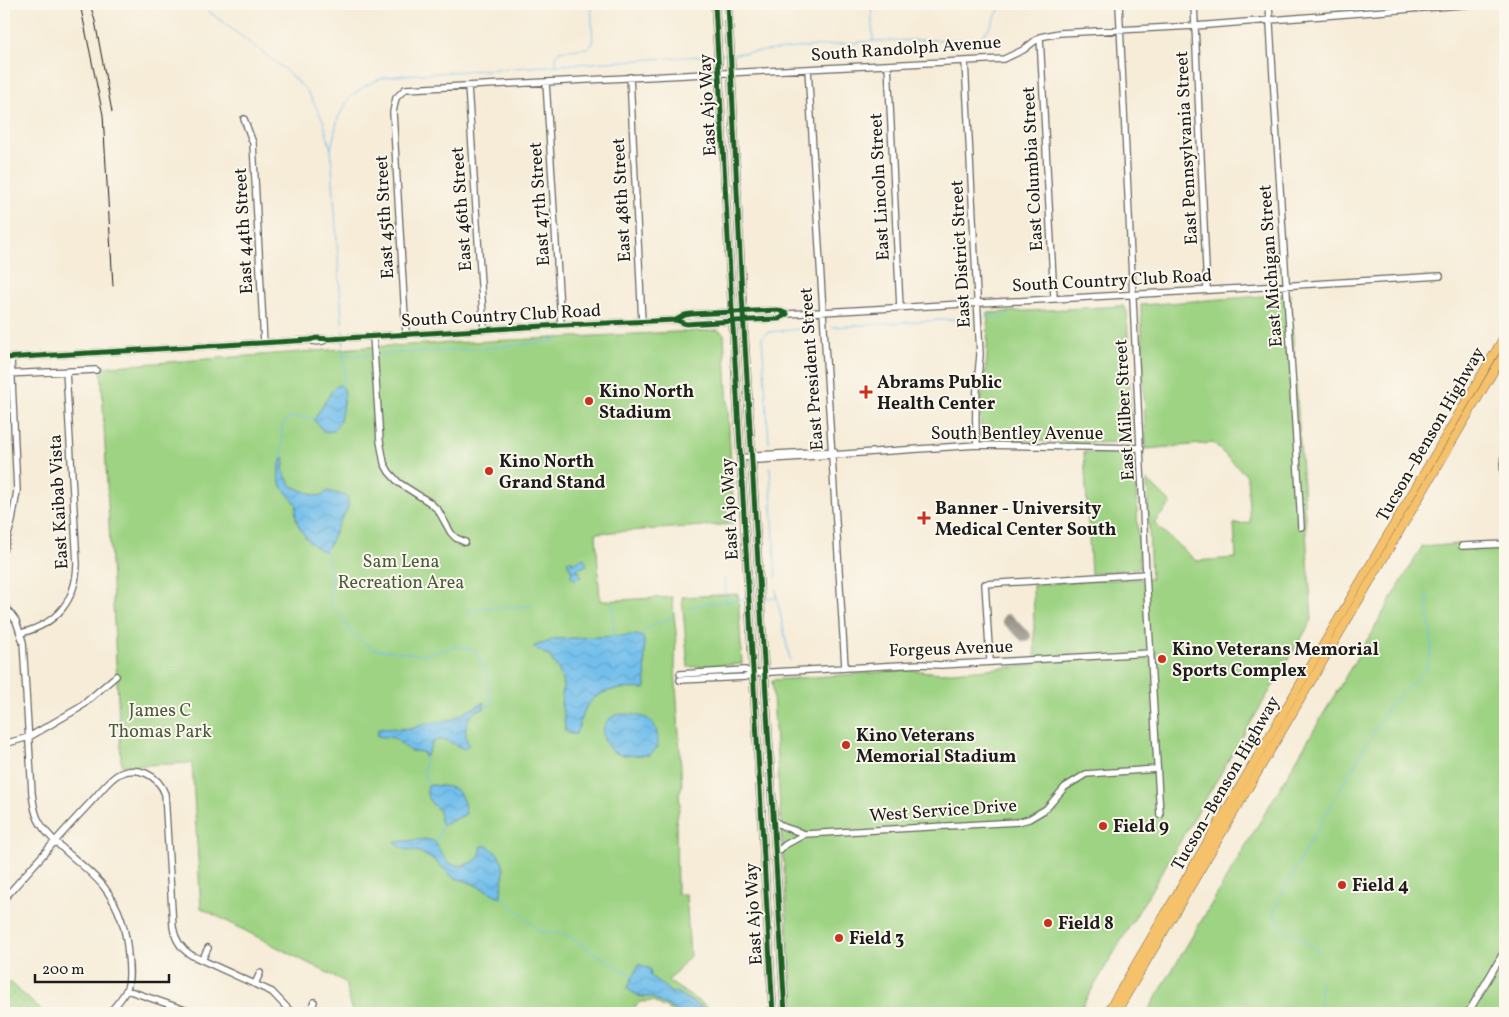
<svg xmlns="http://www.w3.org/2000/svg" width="1509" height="1017" font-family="Vollkorn,serif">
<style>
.grass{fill:url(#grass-dots);stroke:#5d7850}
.green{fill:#9ed383;stroke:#5d7850}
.water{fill:url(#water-waves);stroke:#476e84}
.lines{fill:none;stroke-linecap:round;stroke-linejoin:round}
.stream{stroke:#72bfec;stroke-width:1}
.taxiway{stroke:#89847a;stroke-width:12}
.minor-casing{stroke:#68655e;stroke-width:8}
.major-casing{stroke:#68655e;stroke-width:9}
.highway-casing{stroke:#68655e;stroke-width:9}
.minor{stroke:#fff;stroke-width:5.5}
.major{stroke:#f5c16b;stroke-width:7}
.highway{stroke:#f5c16b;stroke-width:8}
.rail{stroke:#1c1c1c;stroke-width:1}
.cycleway-casing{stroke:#fbf7ec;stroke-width:8}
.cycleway{stroke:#1b5e20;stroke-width:5}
.poi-dot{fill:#c8321e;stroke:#fbf7ec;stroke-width:2}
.labels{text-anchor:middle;stroke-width:4;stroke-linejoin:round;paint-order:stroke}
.street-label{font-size:18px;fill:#1c1c1c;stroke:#fbf7ec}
.poi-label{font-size:18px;font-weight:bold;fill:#1c1c1c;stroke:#fbf7ec;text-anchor:start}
.park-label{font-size:18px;fill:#4a5c40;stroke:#fbf7ec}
</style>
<defs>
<pattern id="grass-dots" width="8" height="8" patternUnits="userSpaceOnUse" patternTransform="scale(1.25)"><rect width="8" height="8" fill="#9ed383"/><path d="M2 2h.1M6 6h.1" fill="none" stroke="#88b571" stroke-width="1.8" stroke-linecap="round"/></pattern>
<pattern id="water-waves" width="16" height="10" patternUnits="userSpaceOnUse" patternTransform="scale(1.25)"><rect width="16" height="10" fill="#72bfec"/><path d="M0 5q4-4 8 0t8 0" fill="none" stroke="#62a4ca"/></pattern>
</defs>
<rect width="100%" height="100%" fill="#fbf7ec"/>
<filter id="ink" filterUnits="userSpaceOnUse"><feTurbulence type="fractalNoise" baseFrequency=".02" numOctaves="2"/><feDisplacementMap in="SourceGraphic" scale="10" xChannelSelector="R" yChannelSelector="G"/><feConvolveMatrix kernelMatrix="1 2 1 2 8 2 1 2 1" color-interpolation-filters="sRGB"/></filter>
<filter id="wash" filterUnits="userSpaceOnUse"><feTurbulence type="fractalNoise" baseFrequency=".0096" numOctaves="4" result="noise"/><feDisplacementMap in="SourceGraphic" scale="20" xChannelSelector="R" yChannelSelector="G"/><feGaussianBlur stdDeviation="1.12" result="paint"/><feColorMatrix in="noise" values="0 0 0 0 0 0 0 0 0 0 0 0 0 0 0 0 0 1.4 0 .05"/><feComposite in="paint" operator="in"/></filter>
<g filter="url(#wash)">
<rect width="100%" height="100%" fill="#f6ecd8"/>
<path class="grass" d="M4 980 7 982H10L44 1013H4Z"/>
<path class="green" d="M1290 294 1312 620 1078 1013H793L772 680 910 670 940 673 1035 665 1033 585 1091 580 1151 579 1147 480 1171 503 1154 523 1196 561 1236 558 1234 524 1250 523 1247 476 1213 443 1146 449 1141 305Z
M1123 306 1127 311 1132 442 1083 443 981 438 980 407 987 359 988 313Z
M718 330 724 334 734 524 596 533 600 601 672 597 676 633 675 666 682 786 679 794 680 805 676 822 677 894H686L690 956 668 981 716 1013H674L653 1001 640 1002 629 1013H352L345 982 201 908 192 763 123 766 121 760 101 367 368 347Z
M1084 452 1134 454 1140 568 1091 574Z
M1458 544 1459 550 1505 548V1013H1147L1422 547Z
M738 594 742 664 688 667 682 597Z"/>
<path class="water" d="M340 385 343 388 345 392 340 421 334 431 324 432 314 420 333 389 337 386Z
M282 457 285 458 283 470 288 481 292 486 314 495 320 496 328 491 346 496 348 499V508L338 525 329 546 324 551C313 550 297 528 296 517 295 513 296 509 297 505 281 486 274 482 282 457Z
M584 558 587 565 576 570 579 571 581 577 575 579 570 577 572 572 567 562 571 560 572 563Z
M637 635 642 637 644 640 646 687 645 689C623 688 600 687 586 707 581 715 580 725 576 734H570L565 731 564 716 561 704 563 686 562 678 558 669 549 656 533 647C540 643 547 644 553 639Z
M484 702V709C483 709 477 710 476 711 465 717 463 735 469 745L464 749C454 745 445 736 433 742L427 755 424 757 423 752 410 751 394 738 377 736 378 729 386 728 411 729 425 724 451 720Z
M628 714C652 717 658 722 658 747L650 755C640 755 627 757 618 754 602 748 597 726 612 717 617 714 622 714 628 714Z
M432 785C438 786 447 786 453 788 462 792 465 805 466 814L445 824H442L440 821 439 810C431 803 424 798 428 786Z
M426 839 434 841C439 847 442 857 448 862 456 868 472 865 478 858 481 855 481 850 482 846 487 845 489 847 493 850 511 863 501 880 501 898L484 889 466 881 454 878 434 860 419 852 404 849 398 846 395 842Z
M639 964 650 969 651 976 672 993 676 992 710 1013H679L651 997H641L627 989Z"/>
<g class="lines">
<path class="stream" d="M199 4 283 68 307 91 323 120 331 150 343 335
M873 41 979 39 990 27 1002 4
M720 54H728
M732 54 873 41 871 4
M556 64V57L559 51 587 48 593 44 591 4
M331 149 338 118 349 98 365 86 382 78 405 75 716 55
M984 317 1005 316 1008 314
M833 327 971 318
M380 354 478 349 554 341 560 335
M344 355H370
M342 387 345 376 343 339
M769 443 762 337 768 332 814 328
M282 459V425L291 417 316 418
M770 467 776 578
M325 549 331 574 330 602 353 634 373 649 423 655 458 646 476 651 488 677 492 704 485 707
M725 579 726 601
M776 589 777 598 790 660
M763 598H777
M612 601 614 636
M691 608 701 604 746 599
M466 614 479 608 533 606
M642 637 649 627 675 615
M425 757 424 778 430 785
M436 842 444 823
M501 895 540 932 565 934 634 977
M1317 953V950L1281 926 1277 920 1274 910 1310 841 1389 706 1425 670 1432 650 1427 593
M1318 964V965
M1320 979V1013"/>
<path class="taxiway" d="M1008 620 1025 636"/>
</g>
</g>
<g filter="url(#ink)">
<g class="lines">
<g class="minor-casing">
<path id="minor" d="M1119 4 1146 574 1160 815
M1194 4 1207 290
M1269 4C1278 178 1292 352 1301 527
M1040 37 1054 298
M965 61 980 355C977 386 974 415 977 445
M888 65 900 307
M808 69 845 667
M630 77 642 322
M546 82 561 325
M468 86 484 330
M244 119 253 143 264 343
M676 320 685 315 691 314 778 310 787 314 1247 288 1440 276
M406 334 393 112 396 98 405 89 1004 59 1023 50 1040 37 1059 33 1195 26 1475 4
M373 336 380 441 384 463 389 472 399 483 429 502 438 510 451 533 456 538 465 542
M310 340C316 343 322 342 328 339
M4 358 310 340 316 338 329 339 561 325 676 320 686 324 751 320 779 319 787 314
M4 374 96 370
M1505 454 1503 461 1505 494
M751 457 758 460 977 445 1141 448
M740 458 751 457 756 455 834 451
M1462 546 1505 544
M4 549 12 521 17 491 11 358
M4 605 16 621 23 642 32 793C33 802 34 811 38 819 49 843 87 865 104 887 120 908 126 929 128 955 131 985 130 990 109 1013
M21 633C57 624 76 600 77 564L66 371
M990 662 985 584 1146 574
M680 674 745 670 753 673
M680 680 746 677 753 673 772 672 920 664 941 665 1151 653
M4 744 29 737 79 708 116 676
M773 820 784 827 805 834
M775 854 785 845 805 834 1018 822 1029 819 1046 809 1065 787 1086 774 1157 769
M4 899C32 867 60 835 89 804 97 796 109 779 119 774 138 765 158 775 165 794L173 927C175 939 180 948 191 955L272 992 292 1013
M202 960 208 948
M255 984 260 973
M127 990 194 1013
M306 1013 311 1009 314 1002
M1468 1013 1505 950"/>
</g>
<g class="major-casing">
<path id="major" d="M715 4 733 327 773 1013
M728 4 742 295 785 1013"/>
</g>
<g class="highway-casing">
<path id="highway" d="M1107 1013 1505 335
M1116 1013 1505 352"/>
</g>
<use href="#minor" class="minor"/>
<use href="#major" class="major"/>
<use href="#highway" class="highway"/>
<path class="rail" d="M80 4 103 115 113 286
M90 4 95 21 112 112"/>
<g class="cycleway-casing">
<path id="cycleway" d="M715 4 733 327 773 1013
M728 4 742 295 785 1013
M676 320 685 315 691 314 778 310 787 314
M4 358 310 340 316 338 329 339 561 325 676 320 686 324 751 320 779 319 787 314"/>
</g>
<use href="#cycleway" class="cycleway"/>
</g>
</g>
<g class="poi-dot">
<path d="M863.5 384.5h5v5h5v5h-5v5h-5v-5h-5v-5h5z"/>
<circle cx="589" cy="401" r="5"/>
<circle cx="489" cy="471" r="5"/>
<path d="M921.5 510.5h5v5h5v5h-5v5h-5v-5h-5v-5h5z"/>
<circle cx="1162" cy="659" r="5"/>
<circle cx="846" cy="745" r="5"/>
<circle cx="1103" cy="826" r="5"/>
<circle cx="1342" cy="885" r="5"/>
<circle cx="1048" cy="923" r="5"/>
<circle cx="839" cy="938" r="5"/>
</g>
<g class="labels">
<g class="street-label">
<text transform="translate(906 48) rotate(-4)" y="6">South Randolph Avenue</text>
<text transform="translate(707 105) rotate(-93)" y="6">East Ajo Way</text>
<text transform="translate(1186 148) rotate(-93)" y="6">East Pennsylvania Street</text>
<text transform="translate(1032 169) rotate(-93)" y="6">East Columbia Street</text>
<text transform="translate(879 187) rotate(-93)" y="6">East Lincoln Street</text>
<text transform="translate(621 200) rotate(-93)" y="6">East 48th Street</text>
<text transform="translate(539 204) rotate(-94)" y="6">East 47th Street</text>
<text transform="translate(461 209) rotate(-94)" y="6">East 46th Street</text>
<text transform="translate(384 217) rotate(-93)" y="6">East 45th Street</text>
<text transform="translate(243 231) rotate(-93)" y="6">East 44th Street</text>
<text transform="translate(960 254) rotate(-93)" y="6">East District Street</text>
<text transform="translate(1270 266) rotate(-94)" y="6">East Michigan Street</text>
<text transform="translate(1112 280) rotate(-3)" y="6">South Country Club Road</text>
<text transform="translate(501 315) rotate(-3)" y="6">South Country Club Road</text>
<text transform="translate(811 369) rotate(-94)" y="6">East President Street</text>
<text transform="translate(1124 410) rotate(-93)" y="6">East Milber Street</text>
<text x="1017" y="439">South Bentley Avenue</text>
<text transform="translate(1430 434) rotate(-60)" y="6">Tucson–Benson Highway</text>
<text transform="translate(58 502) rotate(-93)" y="6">East Kaibab Vista</text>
<text transform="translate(729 509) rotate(-93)" y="6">East Ajo Way</text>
<text transform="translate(951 648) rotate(-2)" y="6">Forgeus Avenue</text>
<text transform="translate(1225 783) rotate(-60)" y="6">Tucson–Benson Highway</text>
<text transform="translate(943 810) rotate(-4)" y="6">West Service Drive</text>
<text transform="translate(753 914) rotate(-93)" y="6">East Ajo Way</text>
</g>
<g class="poi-label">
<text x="877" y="388">Abrams Public<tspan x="877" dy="21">Health Center</tspan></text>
<text x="599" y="397">Kino North<tspan x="599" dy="21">Stadium</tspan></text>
<text x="499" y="467">Kino North<tspan x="499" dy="21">Grand Stand</tspan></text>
<text x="935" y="514">Banner - University<tspan x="935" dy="21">Medical Center South</tspan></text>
<text x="1172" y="655">Kino Veterans Memorial<tspan x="1172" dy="21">Sports Complex</tspan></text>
<text x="856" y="741">Kino Veterans<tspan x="856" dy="21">Memorial Stadium</tspan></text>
<text x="1113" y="832">Field 9</text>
<text x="1352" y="891">Field 4</text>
<text x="1058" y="929">Field 8</text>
<text x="849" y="944">Field 3</text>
</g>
<g class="park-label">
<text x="401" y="567">Sam Lena<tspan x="401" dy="21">Recreation Area</tspan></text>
<text x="160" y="716">James C<tspan x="160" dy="21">Thomas Park</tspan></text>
</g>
</g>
<rect width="1509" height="1017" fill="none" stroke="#fbf7ec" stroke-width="20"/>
<path d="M35 974v8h134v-8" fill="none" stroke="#1c1c1c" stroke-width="2.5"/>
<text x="42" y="974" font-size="15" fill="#1c1c1c" stroke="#fbf7ec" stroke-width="4" paint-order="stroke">200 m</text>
</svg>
